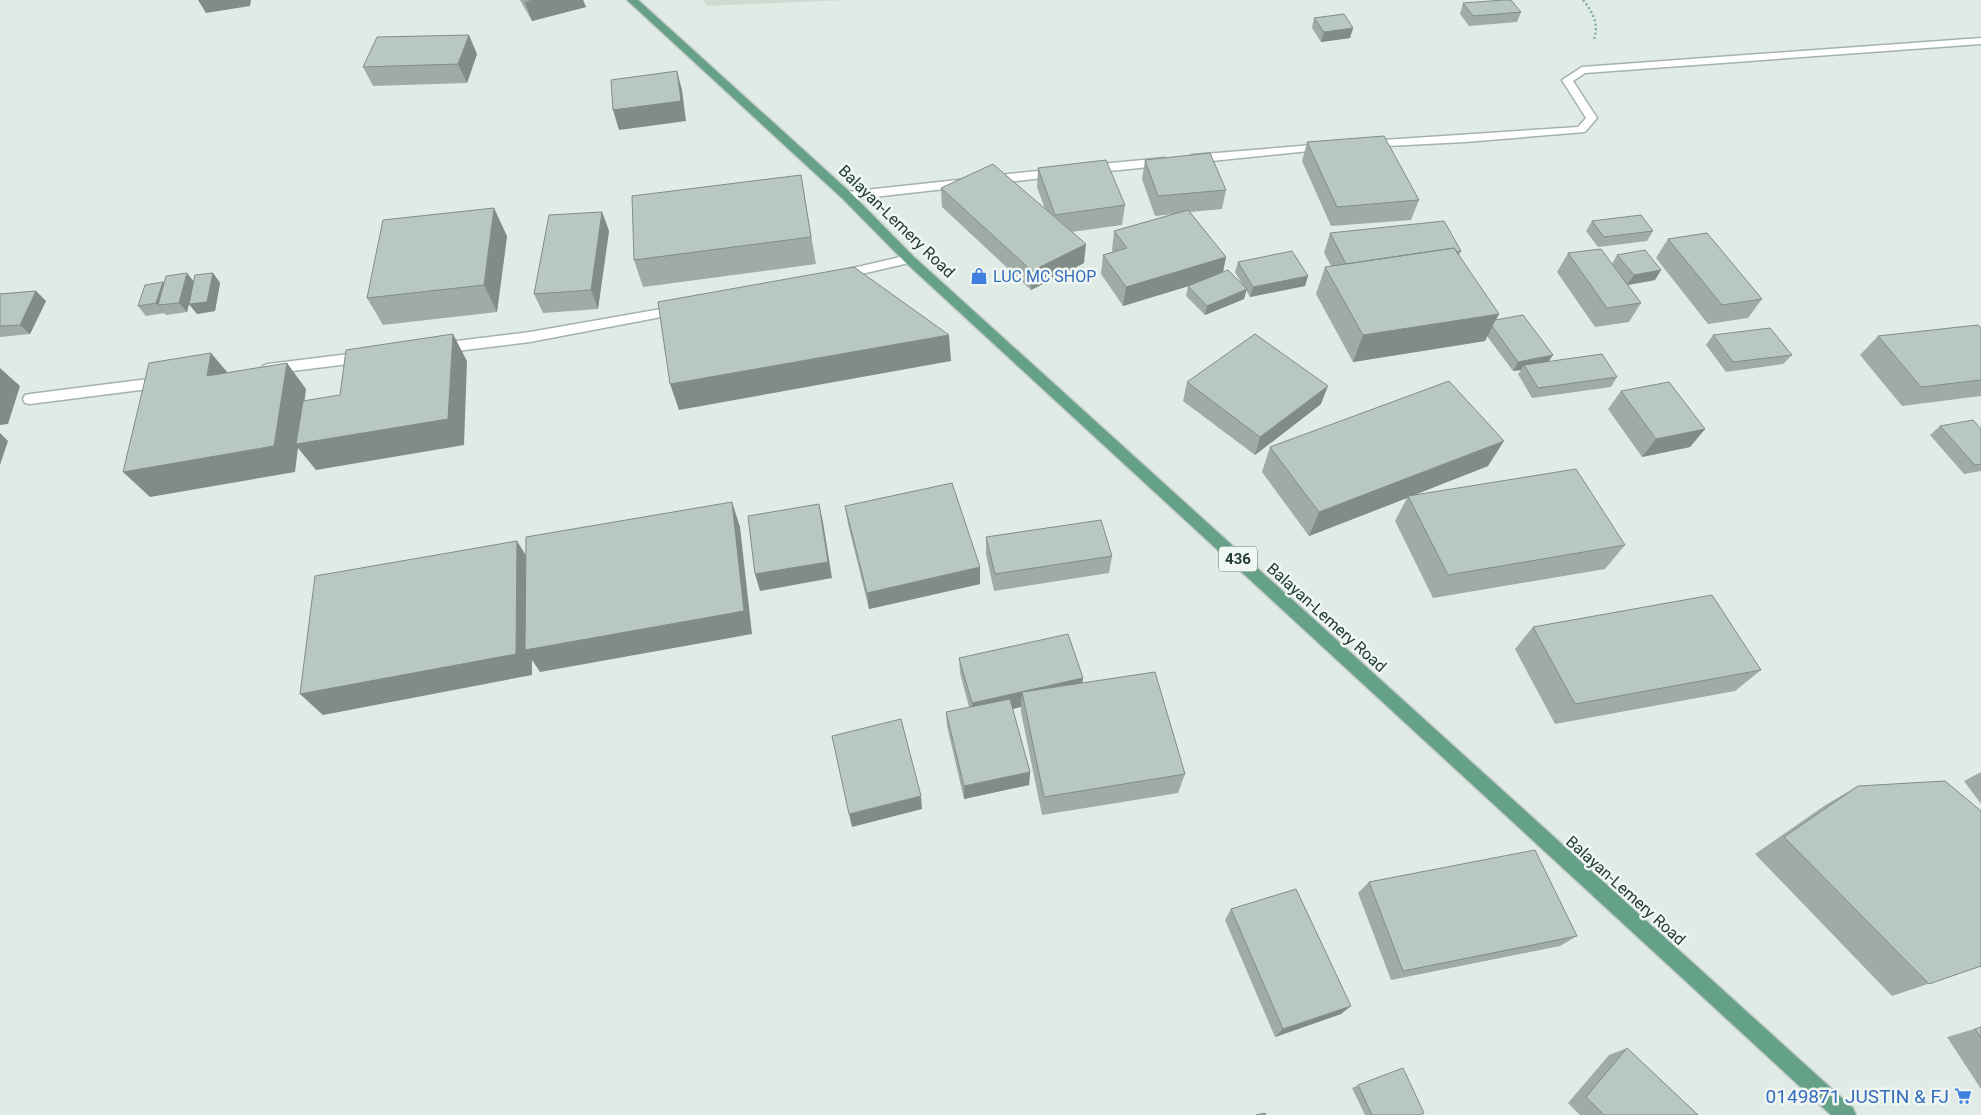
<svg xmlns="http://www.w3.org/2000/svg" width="1981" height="1115" font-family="Roboto,sans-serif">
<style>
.built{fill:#cedbd3}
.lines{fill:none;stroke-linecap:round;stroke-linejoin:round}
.street-casing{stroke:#a3b3ab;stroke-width:3}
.primary-casing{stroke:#c1c8c5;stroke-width:3}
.path{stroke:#81ae9a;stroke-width:2.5;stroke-dasharray:2 2.5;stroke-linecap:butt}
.street{fill:#fff;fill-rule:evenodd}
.primary{fill:#65a089;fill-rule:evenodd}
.wall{fill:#9eaca5}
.shaded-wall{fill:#818c86}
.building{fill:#b8c8c0;stroke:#818c86}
.labels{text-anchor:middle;stroke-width:5;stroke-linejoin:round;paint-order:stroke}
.shield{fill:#f0f7f3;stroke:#5f736a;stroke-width:1}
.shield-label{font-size:15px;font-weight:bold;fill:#213b30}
.street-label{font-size:16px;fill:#213b30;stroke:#f0f7f3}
.shop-label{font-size:16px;fill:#366cbe;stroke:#f0f7f3;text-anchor:start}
.near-shop-label{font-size:19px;fill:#366cbe;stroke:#f0f7f3;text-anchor:end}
</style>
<rect width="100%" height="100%" fill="#e0ebe5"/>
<path class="built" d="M702 0H846L708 6Z"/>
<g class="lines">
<g class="street-casing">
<path id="street" d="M1981 38V44L1585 73 1573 81 1597 118 1585 132 1465 142 1368 147 1362 144 1368 141 1578 127 1586 118 1562 80 1582 67Z
M1325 144 1329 145 1331 147 1329 149 1192 163 1186 159 1192 155Z
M1164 158 1168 159 1170 162 1168 165 1090 173 1084 169 1090 165Z
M1057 169 1061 170 1063 173 1061 176 990 184 984 180 990 176Z
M967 179 971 180 973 183 971 186 847 200 841 196 847 192Z
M909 255 913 256 915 259 913 262 840 279 834 275 840 271Z
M678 306 682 307 684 310 682 313 530 342 440 353 435 351 433 348 435 345 440 343 530 332Z
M365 352 370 354 372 357 370 360 365 362 268 374 263 372 261 369 263 366 268 364Z
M164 377 169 378 171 382 169 386 164 387 30 404 25 403 23 399 25 395 30 394Z"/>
</g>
<g class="primary-casing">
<path id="primary" d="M627 0H638L851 193 913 256 1853 1108 1856 1115H1831L905 262 843 199Z"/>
</g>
<path class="path" d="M1583 0C1593 12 1599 24 1594 39"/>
<use href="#street" class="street"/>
<use href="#primary" class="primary"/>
</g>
<path class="wall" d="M520 0H583L586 7 532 21Z
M1463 3 1521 12 1517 22 1469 26 1460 14Z
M1314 18 1353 28 1350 38 1321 42 1312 28Z
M477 54 467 83 373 86 363 67Z
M1307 142 1419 200 1411 220 1331 226 1302 161Z
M1145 160 1226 190 1222 209 1190 212 1226 257 1223 272 1244 287 1235 272 1238 262 1308 276 1305 286 1250 297 1246 290 1244 299 1205 315 1186 296 1188 286 1123 306 1101 274 1103 255 1113 252 1112 250 1114 231 1173 214 1155 216 1142 179Z
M1038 168 1125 205 1122 225 1071 232 1084 263 1031 290 942 207 941 188 1045 209 1037 187Z
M801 175 816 264 643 287 634 260Z
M602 212 609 231 598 309 543 313 534 294Z
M1592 221 1653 231 1647 241 1598 247 1586 231Z
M1330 233 1461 251 1459 256 1499 314 1495 320 1549 361 1617 377 1611 387 1532 398 1518 374 1521 370 1513 371 1487 336 1485 341 1353 362 1316 294 1325 267 1331 266 1324 253Z
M507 236 497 312 383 325 367 298Z
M1668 239 1762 299 1748 318 1708 324 1656 258Z
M1568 253 1612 264 1617 255 1661 270 1655 280 1628 285 1641 303 1629 322 1595 327 1557 272Z
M213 273 220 283 215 311 197 314 189 304 187 312 166 315 164 313 146 316 138 306 163 282 164 284 193 281Z
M36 291 46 301 30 334 0 337V294Z
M1981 328V396L1902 406 1860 355 1878 336Z
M1713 335 1792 355 1783 364 1726 372 1706 345Z
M1187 382 1321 404 1255 455 1183 401Z
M1621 391 1705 429 1690 447 1642 457 1608 409Z
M1940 426 1981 429V471L1964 474 1930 435Z
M1270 447 1488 466 1414 495 1625 545 1605 569 1433 598 1395 521 1407 498 1309 536 1262 472Z
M845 506 980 584 869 609 848 524Z
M986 537 1112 556 1109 573 994 591 986 554Z
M1533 627 1761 670 1735 691 1555 724 1515 649Z
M959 658 1083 678 1082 683 1185 774 1178 793 1042 815 1021 712V707L1012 709 1030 772 1029 785 964 799 947 726 946 712 969 707 960 673Z
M1981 772V804L1964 781Z
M1858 786 1981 966 1892 996 1755 854 1827 804Z
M1369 882 1577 936 1560 946 1391 980 1358 893Z
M1231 909 1341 1014 1275 1037 1225 920Z
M1981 1027V1089L1947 1037Z
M1627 1048 1698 1115H1580L1568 1103 1609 1055Z
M1358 1085 1420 1115H1365L1352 1088Z"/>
<path class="shaded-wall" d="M198 0H251L250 6 206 13Z
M531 0H583L586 7 532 21 525 2Z
M1353 28 1350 38 1321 42 1324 32Z
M469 35 477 54 467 83 458 64Z
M677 71 682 90 686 121 619 130 613 110Z
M494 208 507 236 497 312 484 285Z
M602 212 609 231 598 309 591 290Z
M1086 244 1084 263 1031 290 1032 271Z
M1226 257 1222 276 1123 306 1126 287Z
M1661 270 1655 280 1627 285 1634 275Z
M187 273 195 283 213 273 220 283 215 311 197 314 189 304 187 312 179 303Z
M1308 276 1305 286 1250 297 1253 287Z
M163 282 171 292 158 305 164 313 156 303Z
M1247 289 1244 299 1205 315 1207 306Z
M36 291 46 301 30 334 20 325Z
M1499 314 1485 341 1353 362 1363 335Z
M453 334 467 361 464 445 316 470 298 448 295 472 150 497 123 472 287 363 306 389 299 444Z
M949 335 951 361 679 410 670 384Z
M211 353 233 379 207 376Z
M1553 355 1547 364 1524 365 1521 370 1513 371 1518 362Z
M0 368 20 386 8 424 0 425Z
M1328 386 1321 404 1255 455 1260 437Z
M1705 429 1690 447 1642 457 1656 439Z
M0 433 8 441 0 465Z
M1504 441 1488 466 1409 497 1408 496 1407 498 1309 536 1319 512Z
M732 502 740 527 752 634 540 672 532 660V675L323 715 300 694 517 541 532 565Z
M819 504 823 522 832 578 760 591 755 574Z
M980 567V584L869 609 867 593Z
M1083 678 1081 693 1022 692Z
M1022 692 1021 707 972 718V703Z
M1030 772 1029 785 964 799V786Z
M921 796 922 809 852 827 849 814Z
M1351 1006 1341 1014 1275 1037 1283 1029Z"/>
<path class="building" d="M1504 0H1511L1521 12 1473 16 1463 3Z
M1344 14 1353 28 1324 32 1314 18Z
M469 35 458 64 363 67 377 37Z
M677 71 681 101 613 110 611 80Z
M1384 136 1419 200 1337 207 1307 142Z
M1210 153 1226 190 1158 196 1145 160Z
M1106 160 1125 205 1055 215 1038 168Z
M993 164 1086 244 1032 271 941 188Z
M801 175 811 237 634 260 632 196Z
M494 208 484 285 367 298 383 220Z
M1188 210 1226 257 1126 287 1103 255 1127 248 1114 231Z
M602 212 591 290 534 294 549 215Z
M1641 215 1653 231 1604 237 1592 221Z
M1444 221 1461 251 1457 252 1454 248 1346 264 1330 233Z
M1707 233 1762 299 1722 305 1668 239Z
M1454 248 1499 314 1363 335 1325 267Z
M1601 249 1641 303 1607 308 1568 253Z
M1645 250 1661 270 1634 275 1617 255Z
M1292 251 1308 276 1253 287 1238 262Z
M854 267 949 335 670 384 658 302Z
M1228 270 1247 289 1207 306 1188 286Z
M187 273 179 303 158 305 166 276Z
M213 273 207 302 189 304 195 275Z
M163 282 156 303 138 306 145 285Z
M36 291 20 325 0 326V294Z
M1523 315 1553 355 1518 362 1492 326 1495 320Z
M1978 325 1981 328V380L1921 387 1878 336Z
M1770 328 1792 355 1733 362 1713 335Z
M453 334 448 419 296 444 303 401 340 395 346 350Z
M1255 334 1328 386 1260 437 1187 382Z
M211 353 207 376 287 363 274 446 123 472 149 363Z
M1602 354 1617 377 1538 388 1524 365Z
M1449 381 1504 441 1319 512 1270 447Z
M1669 382 1705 429 1656 439 1621 391Z
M1973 420 1981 429V464L1975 465 1940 426Z
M1576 469 1625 545 1448 575 1408 496Z
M952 483 980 567 867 593 845 506Z
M732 502 744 611 525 650 526 537Z
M819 504 828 562 755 574 748 516Z
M1101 520 1112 556 995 574 986 537Z
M517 541 516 654 300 694 315 576Z
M1712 595 1761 670 1575 704 1533 627Z
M1068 634 1083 678 972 703 959 658Z
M1155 672 1185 774 1044 797 1022 692Z
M1010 699 1030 772 964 786 946 712Z
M901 719 921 796 849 814 832 736Z
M1945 781 1981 811V966L1929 984 1784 837 1858 786Z
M1535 850 1577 936 1403 971 1369 882Z
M1296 889 1351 1006 1283 1029 1231 909Z
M1981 1027V1038L1975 1029Z
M1627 1048 1698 1115H1604L1586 1097Z
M1403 1068 1424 1113 1419 1115H1372L1358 1085Z
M1265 1113 1266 1115H1256Z"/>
<defs>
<g id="shop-bare" transform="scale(1.35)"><path d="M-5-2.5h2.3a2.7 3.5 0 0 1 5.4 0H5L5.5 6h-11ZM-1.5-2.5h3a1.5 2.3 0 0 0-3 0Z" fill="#3f7fe0" stroke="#f0f7f3" stroke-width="2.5" paint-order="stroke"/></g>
<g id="supermarket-bare" transform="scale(1.35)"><path d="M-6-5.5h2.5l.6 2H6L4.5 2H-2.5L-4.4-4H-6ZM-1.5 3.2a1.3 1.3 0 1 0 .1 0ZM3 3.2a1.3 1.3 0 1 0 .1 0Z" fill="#3f7fe0" stroke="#f0f7f3" stroke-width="2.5" paint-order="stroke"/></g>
</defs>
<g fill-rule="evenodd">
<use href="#shop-bare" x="979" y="276"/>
<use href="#supermarket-bare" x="1963" y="1096"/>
</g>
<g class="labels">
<rect class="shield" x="1219" y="546.5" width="38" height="25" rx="4"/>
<g class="shield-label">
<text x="1238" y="564">436</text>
</g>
<g class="street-label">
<text transform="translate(897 221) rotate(44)" y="6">Balayan-Lemery Road</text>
<text transform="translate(1327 617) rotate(42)" y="6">Balayan-Lemery Road</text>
<text transform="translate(1626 890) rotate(42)" y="6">Balayan-Lemery Road</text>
</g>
<g class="shop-label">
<text x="993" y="282">LUC MC SHOP</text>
</g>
<g class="near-shop-label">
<text x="1949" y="1103">0149871 JUSTIN &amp; FJ</text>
</g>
</g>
</svg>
